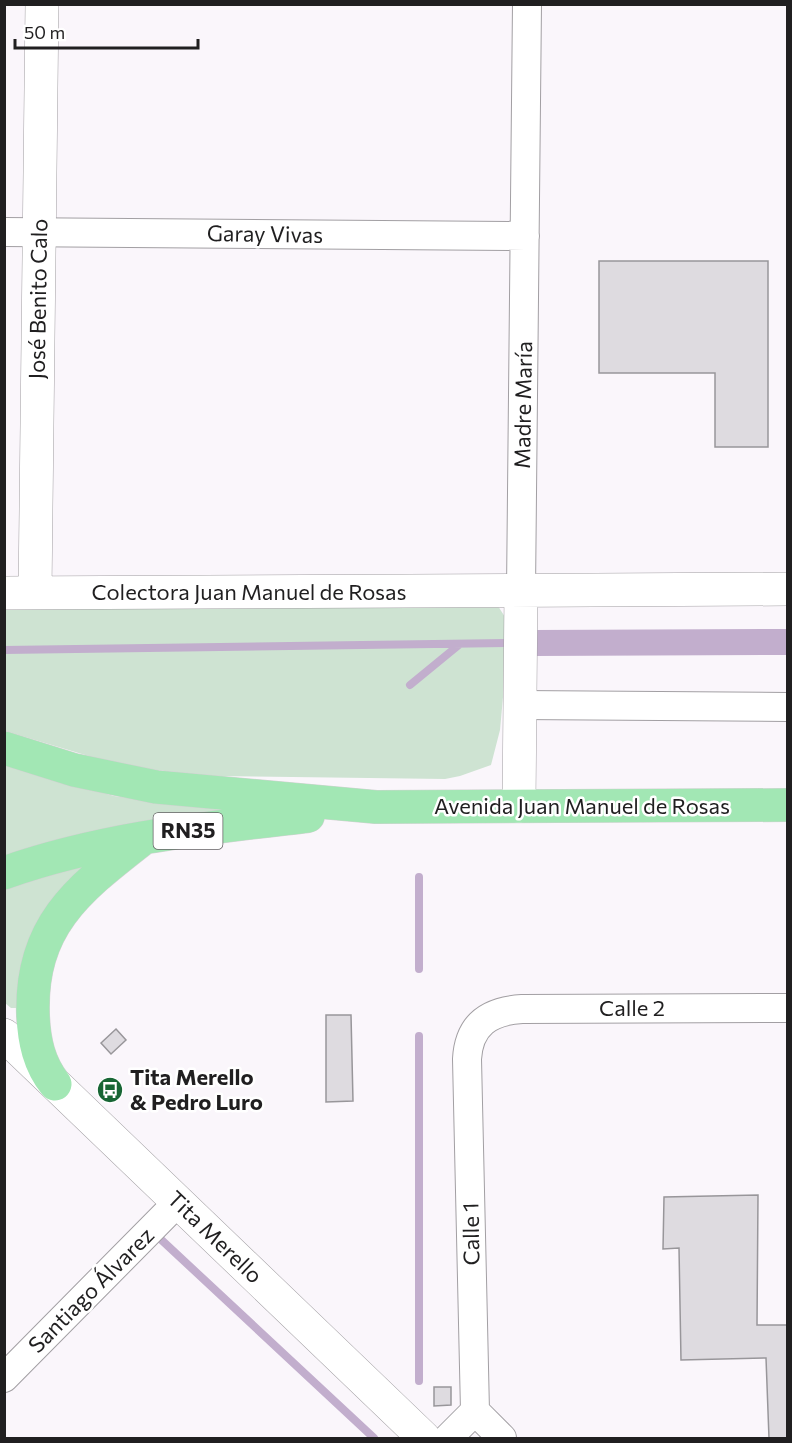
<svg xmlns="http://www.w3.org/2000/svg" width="792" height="1443" font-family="Commissioner,sans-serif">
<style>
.green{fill:#cee3d2}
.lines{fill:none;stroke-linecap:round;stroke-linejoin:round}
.stream{stroke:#c2aecd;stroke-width:8}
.canal{stroke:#c2aecd;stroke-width:26}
.building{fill:#dedbe0;stroke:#98969a;stroke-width:1.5}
.minor-casing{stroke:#a29fa3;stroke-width:30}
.tertiary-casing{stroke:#a29fa3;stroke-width:34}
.trunk-casing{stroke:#d2d2d2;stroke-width:34}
.minor{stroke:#fff;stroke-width:28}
.tertiary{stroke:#fff;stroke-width:33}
.trunk{stroke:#a2e7b4;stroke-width:33}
.labels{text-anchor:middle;stroke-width:5;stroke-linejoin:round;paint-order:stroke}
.shield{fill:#fff;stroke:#636263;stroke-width:1.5}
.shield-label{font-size:21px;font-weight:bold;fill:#201f20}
.street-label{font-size:22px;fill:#201f20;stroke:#fff}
.poi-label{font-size:22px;font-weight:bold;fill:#201f20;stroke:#fff;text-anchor:start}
</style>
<rect width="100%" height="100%" fill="#faf6fb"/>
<path class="green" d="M498 606 505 617 506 664 500 730 491 765 460 776 445 779 208 776 148 769 92 757 5 731 4 608Z
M5 764 114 796 222 810 5 862Z
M83 866 18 1008H11L5 1003 4 886Z"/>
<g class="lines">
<path class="stream" d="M4 650 506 643
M410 685 460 644
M419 969V877
M419 1036V1381
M154 1233 374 1438"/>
<path class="canal" d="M533 643 788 642"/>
</g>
<path class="building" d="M599 261H768V447H715V373H599Z
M326 1015H351L353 1101 326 1102Z
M116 1029 126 1040 111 1054 101 1043Z
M758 1195 757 1325H788V1438H769L766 1358 681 1360 679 1248 663 1249 664 1197Z
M434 1387H451V1405L434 1406Z"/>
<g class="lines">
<g class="minor-casing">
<path id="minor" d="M4 232 525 236
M521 591 527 4
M520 705 788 707
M4 1378 178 1202
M475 1411 502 1438
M448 1438 475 1411 467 1059C469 1024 490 1011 522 1009L788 1008"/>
</g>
<g class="tertiary-casing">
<path id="tertiary" d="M4 593 788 589
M35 593 42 4
M519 806 521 591
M4 1035 424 1438"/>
</g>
<g class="trunk-casing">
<path id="trunk" d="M4 748 74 770 156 787 376 807 788 805
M4 873C103 838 206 828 308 816
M55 1084C39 1064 34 1041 33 1015 30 927 76 891 140 841"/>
</g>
<use href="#minor" class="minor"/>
<use href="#tertiary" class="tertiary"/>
<use href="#trunk" class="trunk"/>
</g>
<defs>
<g id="bus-disc" transform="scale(1.35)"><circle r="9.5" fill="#186635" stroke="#fff"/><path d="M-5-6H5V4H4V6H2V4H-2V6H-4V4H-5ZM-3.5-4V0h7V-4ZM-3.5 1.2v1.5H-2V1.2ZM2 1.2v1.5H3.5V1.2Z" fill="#fff"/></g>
</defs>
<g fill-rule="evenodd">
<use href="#bus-disc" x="110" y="1090"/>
</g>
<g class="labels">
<rect class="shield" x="153.5" y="813" width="69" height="36" rx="4.5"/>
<g class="shield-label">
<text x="188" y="838">RN35</text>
</g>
<g class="street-label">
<text transform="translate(265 234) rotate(1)" y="8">Garay Vivas</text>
<text transform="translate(38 299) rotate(-89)" y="8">José Benito Calo</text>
<text transform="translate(523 405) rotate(-89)" y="8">Madre María</text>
<text x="249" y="600">Colectora Juan Manuel de Rosas</text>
<text x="582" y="814">Avenida Juan Manuel de Rosas</text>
<text x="632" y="1016">Calle 2</text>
<text transform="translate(471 1234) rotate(-91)" y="8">Calle 1</text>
<text transform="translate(215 1237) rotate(44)" y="8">Tita Merello</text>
<text transform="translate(91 1290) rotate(-45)" y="8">Santiago Álvarez</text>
</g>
<g class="poi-label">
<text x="130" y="1085">Tita Merello<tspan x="130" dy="25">&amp; Pedro Luro</tspan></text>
</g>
</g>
<rect width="792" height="1443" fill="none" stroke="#201f20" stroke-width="12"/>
<path d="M15 39v9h183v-9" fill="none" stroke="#201f20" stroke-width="3"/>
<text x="24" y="39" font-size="18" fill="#201f20" stroke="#ffffff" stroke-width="4.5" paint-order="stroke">50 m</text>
</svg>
